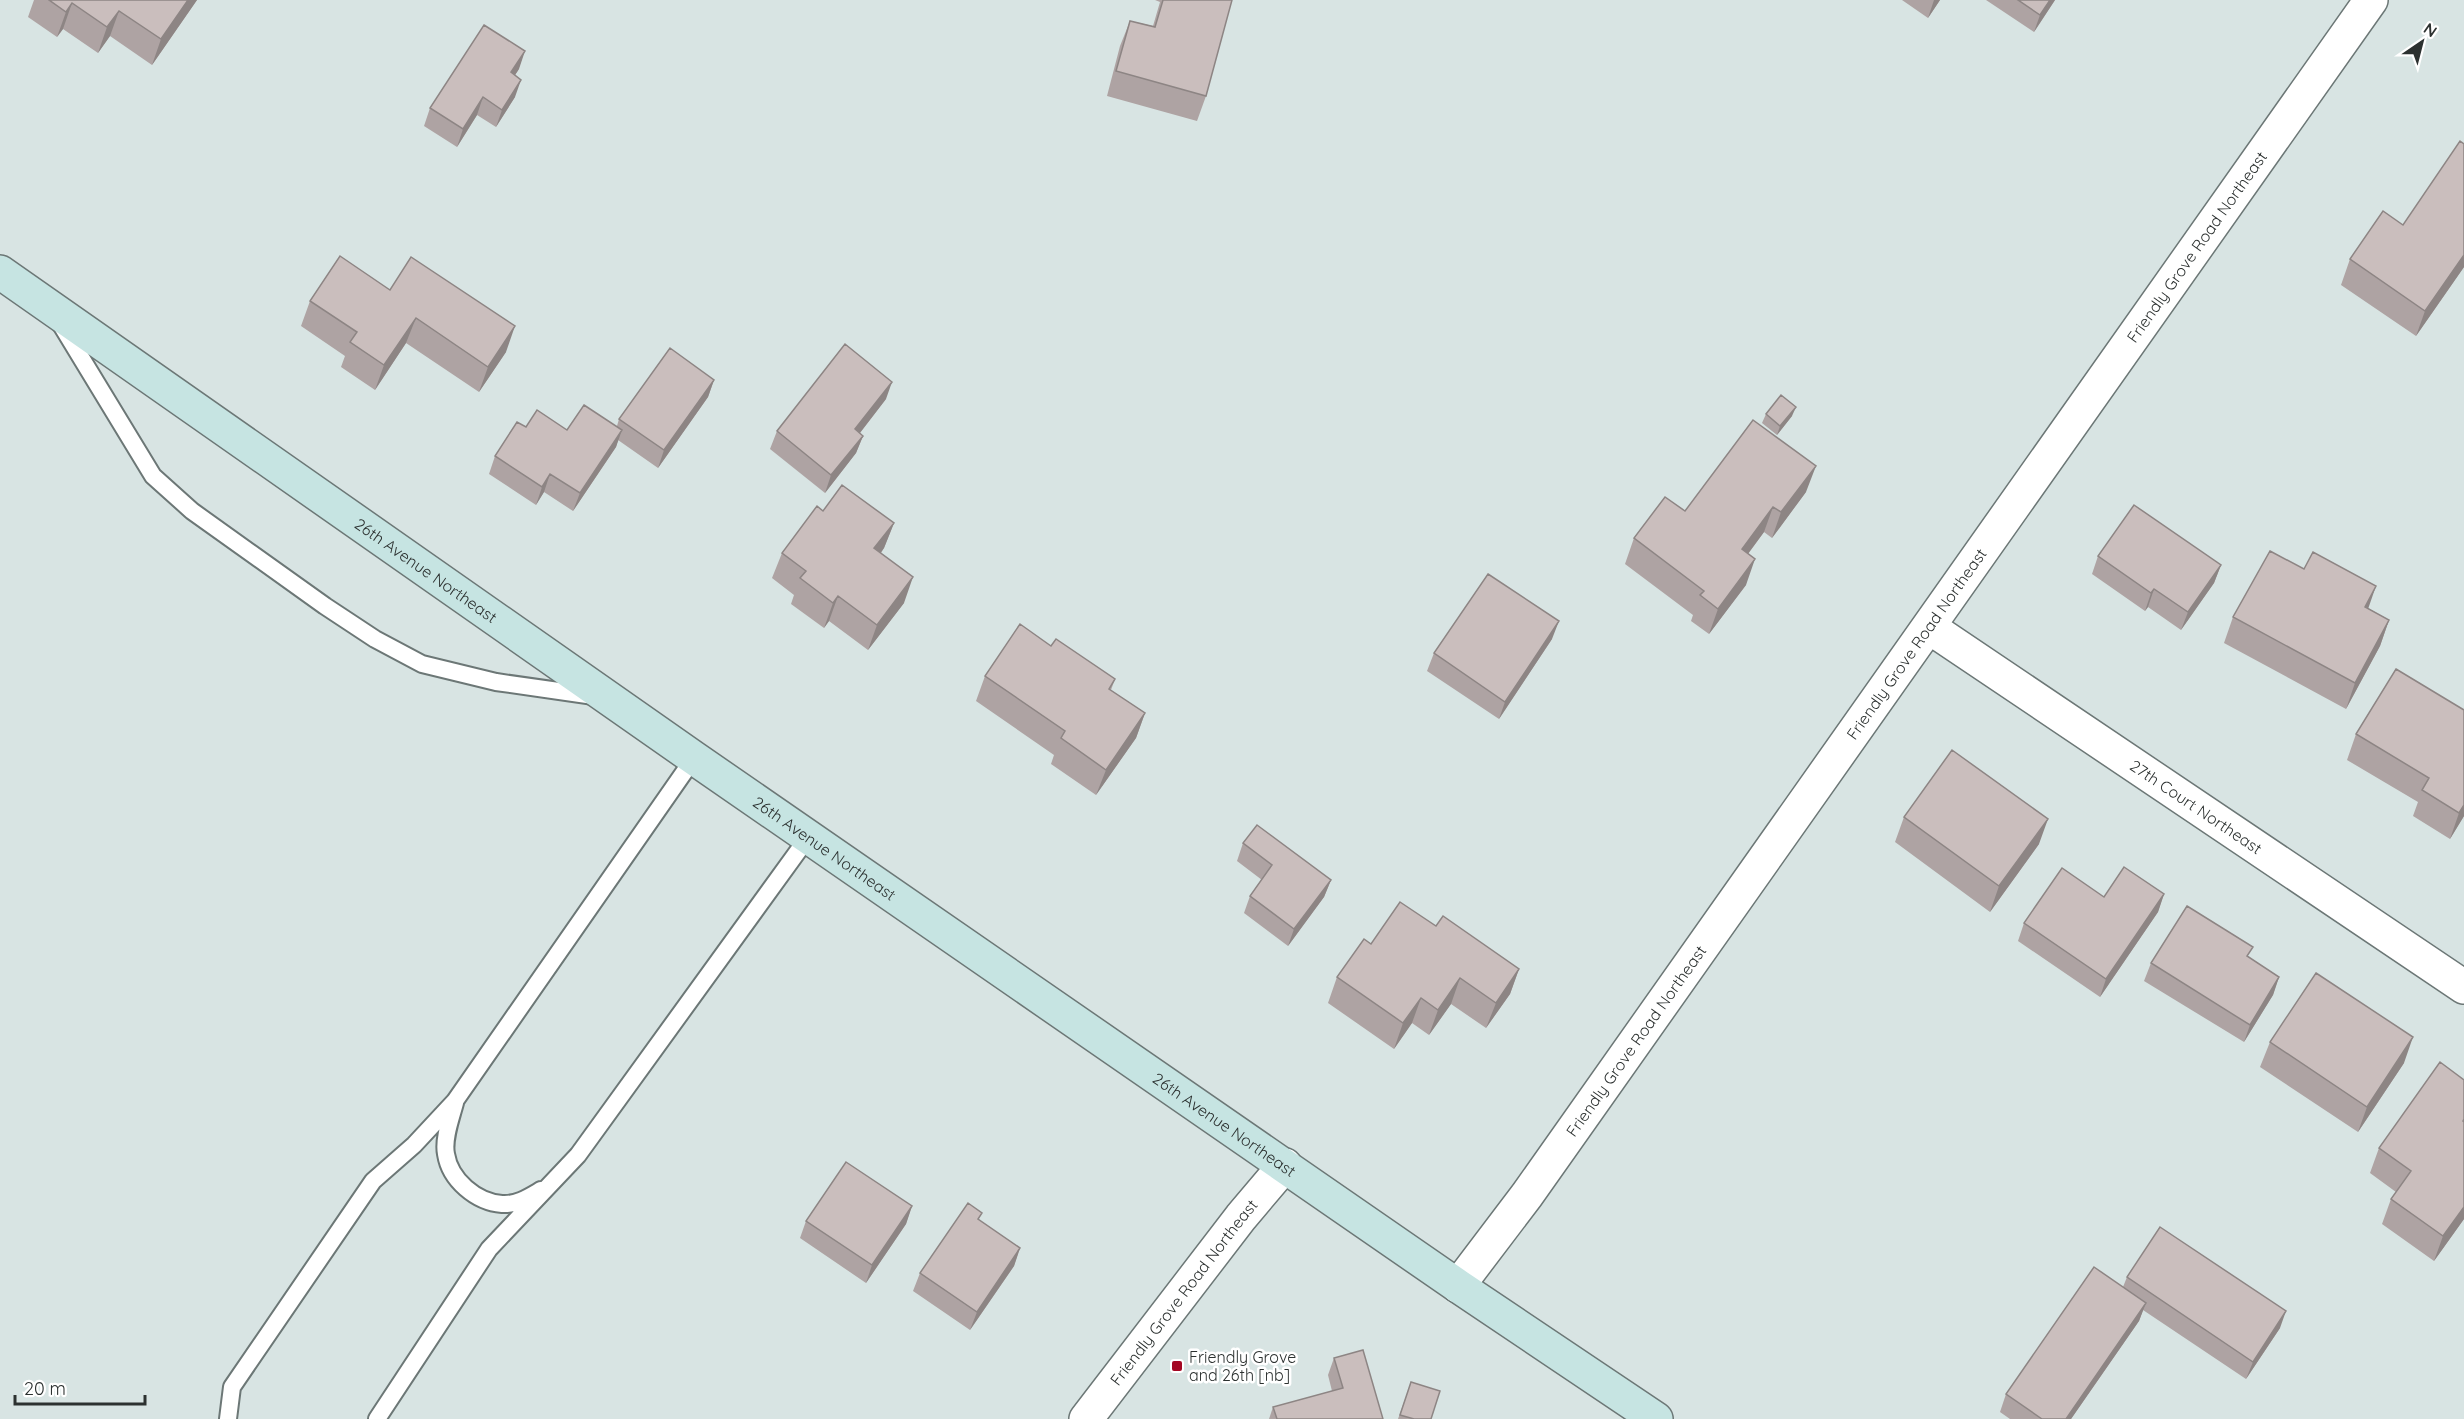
<svg xmlns="http://www.w3.org/2000/svg" width="2464" height="1419" font-family="Quicksand,sans-serif">
<style>
.lines{fill:none;stroke-linecap:round;stroke-linejoin:round}
.lane-casing{stroke:#6c7776;stroke-width:20}
.street-casing{stroke:#6c7776;stroke-width:36}
.secondary-casing{stroke:#6c7776;stroke-width:36}
.lane{stroke:#fff;stroke-width:16}
.street{stroke:#fff;stroke-width:33}
.secondary{stroke:#c6e4e2;stroke-width:33}
.wall{fill:#aea3a3}
.shaded-wall{fill:#8d8584}
.building{fill:#cabebd;stroke:#8d8584;stroke-width:1.5}
.poi-dot{fill:#a40723;stroke:#fff;stroke-width:2}
.labels{text-anchor:middle;stroke-width:5;stroke-linejoin:round;paint-order:stroke}
.street-label{font-size:16px;fill:#2c3130;stroke:#fff}
.poi-label{font-size:16px;fill:#2c3130;stroke:#fff;text-anchor:start}
</style>
<rect width="100%" height="100%" fill="#d8e4e3"/>
<g class="lines">
<g class="lane-casing">
<path id="lane" d="M60 323 153 476 192 511 325 606 375 639 422 664 496 682 594 696
M455 1103C451 1118 443 1139 446 1154 450 1180 476 1202 502 1204 517 1205 529 1197 541 1190
M228 1419 232 1387 373 1181 414 1145 455 1101 694 758
M377 1419 489 1249 578 1155 809 836"/>
</g>
<g class="street-casing">
<g id="street">
<path id="s1" d="M1929 627 2464 987"/>
<path id="s2" d="M1458 1286 1527 1195 2371 0"/>
<path id="s3" d="M1086 1419 1241 1217 1285 1165"/>
</g>
</g>
<g class="secondary-casing">
<g id="secondary">
<path id="s4" d="M0 272 694 758 1458 1286 1656 1419"/>
</g>
</g>
<use href="#lane" class="lane"/>
<use href="#street" class="street"/>
<use href="#secondary" class="secondary"/>
</g>
<path class="wall" d="M34 0H197L152 65 110 36 98 53 63 29 57 37 28 17Z
M1155 0H1232L1206 96 1197 121 1107 96 1120 46 1130 21 1153 26 1160 2Z
M1902 0H1940L1928 18Z
M1986 0H2055L2034 32Z
M519 69 515 75V97L496 127 477 115 457 147 424 126 430 108Z
M2464 144V267L2416 336 2341 285 2350 259 2403 225Z
M390 290 506 352 479 392 406 343 375 390 341 367 345 356 301 326 310 301Z
M714 380 708 397 658 468 618 440 616 447 573 511 544 492 536 505 489 474 495 456 526 427 567 430 617 426 619 419Z
M886 399 860 433 863 436 856 453 825 493 770 449 777 431Z
M1766 414 1792 416 1777 435 1762 423Z
M1806 492 1772 538 1764 532 1748 554 1746 585 1709 634 1691 621 1693 615 1625 564 1634 538 1685 511Z
M823 511 894 523 884 548 881 553 904 603 868 650 829 621 824 628 791 604 794 595 772 578 782 553Z
M2098 556 2221 565 2214 583 2181 630 2148 607 2145 611 2092 574Z
M2304 569 2368 608 2389 620 2380 646 2346 709 2224 643 2233 617Z
M1552 639 1499 719 1427 671 1434 653Z
M1051 646 1115 679 1111 690 1145 713 1136 738 1096 795 1051 764 1054 755 976 701 985 676Z
M2464 710V816L2450 839 2413 816 2418 802 2347 760 2356 734Z
M1904 817 2039 844 1990 912 1895 842Z
M1243 843 1331 880 1324 897 1288 946 1244 913 1250 896 1262 880 1237 861Z
M2164 894 2158 912 2100 997 2018 941 2024 923 2104 897Z
M1436 926 1519 969 1510 994 1486 1028 1451 1004 1429 1035 1412 1023 1394 1049 1328 1003 1337 977 1371 944Z
M2249 958 2279 977 2273 995 2244 1042 2144 981 2151 963Z
M2270 1042 2404 1063 2358 1132 2260 1067Z
M2464 1080V1219L2434 1261 2382 1224 2391 1199 2396 1192 2370 1173 2379 1148Z
M912 1206 906 1224 866 1283 800 1238 806 1221Z
M979 1220 1020 1248 1014 1266 970 1330 913 1291 920 1273Z
M2127 1277 2280 1328 2246 1379 2143 1310 2139 1321 2071 1419H2010L2000 1412 2006 1394 2123 1287Z
M1334 1358 1383 1419H1269L1273 1407 1332 1391 1328 1375Z
M1411 1382 1431 1419H1398Z"/>
<path class="shaded-wall" d="M188 0H197L152 65 161 39Z
M1934 0H1940L1928 18Z
M2050 0H2055L2034 32 2040 15Z
M72 3 63 29 57 37 66 12Z
M119 11 110 36 98 53 107 27Z
M525 51 519 69 505 90 511 72Z
M521 80 515 97 496 127 502 110Z
M483 97 477 115 457 147 463 129Z
M2464 255V267L2416 336 2425 311Z
M416 318 406 343 375 390 384 365Z
M515 326 506 352 479 392 488 367Z
M714 380 708 397 658 468 664 450Z
M892 382 886 399 849 447 855 429Z
M1796 407 1792 416 1777 435 1780 426Z
M622 430 616 447 573 511 580 493Z
M863 436 856 453 825 493 831 475Z
M1816 466 1806 492 1772 538 1781 512Z
M550 474 544 492 536 505 542 487Z
M1773 507 1764 532 1733 574 1742 549Z
M894 523 884 548 865 574 874 548Z
M1755 559 1746 585 1709 634 1718 609Z
M2221 565 2214 583 2181 630 2188 612Z
M913 577 904 603 868 650 877 625Z
M2376 586 2367 612 2365 607Z
M2154 589 2148 607 2145 611 2151 593Z
M838 596 829 621 824 628 833 603Z
M2389 620 2380 646 2346 709 2355 683Z
M1559 621 1552 639 1499 719 1505 702Z
M1145 713 1136 738 1096 795 1106 770Z
M2464 805V816L2450 839 2459 813Z
M2048 819 2039 844 1990 912 1999 886Z
M1331 880 1324 897 1288 946 1294 929Z
M2164 894 2158 912 2100 997 2106 979Z
M1519 969 1510 994 1486 1028 1496 1003Z
M2279 977 2273 995 2244 1042 2250 1025Z
M1460 978 1451 1004 1429 1035 1438 1010Z
M1421 998 1412 1023 1394 1049 1403 1023Z
M2413 1037 2404 1063 2358 1132 2367 1107Z
M912 1206 906 1224 866 1283 872 1265Z
M2464 1207V1219L2434 1261 2443 1236Z
M1020 1248 1014 1266 970 1330 977 1312Z
M2146 1303 2139 1321 2071 1419H2066Z
M2286 1311 2280 1328 2246 1379 2253 1362Z"/>
<path class="building" d="M49 0H188L161 39 119 11 107 27 72 3 66 12Z
M1163 0H1232L1206 96 1116 71 1130 21 1155 27Z
M2018 0H2050L2040 15Z
M484 25 525 51 511 72 521 80 502 110 483 97 463 129 430 108Z
M2460 141 2464 144V255L2425 311 2350 259 2383 211 2403 225Z
M340 256 390 290 411 257 515 326 488 367 416 318 384 365 350 342 357 332 310 301Z
M845 344 892 382 855 429 863 436 831 475 777 431Z
M670 348 714 380 664 450 619 419Z
M1781 395 1796 407 1780 426 1766 414Z
M584 405 622 430 580 493 550 474 542 487 495 456 517 422 526 427 537 410 567 430Z
M1753 420 1816 466 1781 512 1773 507 1742 549 1755 559 1718 609 1700 595 1704 591 1634 538 1665 497 1685 511Z
M842 485 894 523 874 548 913 577 877 625 838 596 833 603 800 578 806 571 782 553 817 506 823 511Z
M2134 505 2221 565 2188 612 2154 589 2151 593 2098 556Z
M2270 551 2304 569 2313 552 2376 586 2365 607 2389 620 2355 683 2233 617Z
M1488 574 1559 621 1505 702 1434 653Z
M1020 624 1051 646 1056 639 1115 679 1109 689 1145 713 1106 770 1061 738 1065 731 985 676Z
M2396 669 2464 710V805L2459 813 2422 790 2429 778 2356 734Z
M1952 750 2048 819 1999 886 1904 817Z
M1257 825 1331 880 1294 929 1250 896 1272 865 1243 843Z
M2124 867 2164 894 2106 979 2024 923 2062 868 2104 897Z
M1400 902 1436 926 1443 916 1519 969 1496 1003 1460 978 1438 1010 1421 998 1403 1023 1337 977 1364 939 1371 944Z
M2187 906 2253 947 2247 956 2279 977 2250 1025 2151 963Z
M2316 973 2413 1037 2367 1107 2270 1042Z
M2440 1062 2464 1080V1119L2463 1121 2464 1122V1207L2443 1236 2391 1199 2411 1171 2379 1148Z
M846 1162 912 1206 872 1265 806 1221Z
M968 1203 982 1213 978 1219 1020 1248 977 1312 920 1273Z
M2160 1227 2286 1311 2253 1362 2127 1277Z
M2094 1267 2146 1303 2066 1419H2042L2006 1394Z
M1363 1350 1383 1419H1277L1273 1407 1343 1388 1334 1358Z
M1411 1382 1440 1391 1431 1419H1414L1400 1415Z"/>
<rect class="poi-dot" x="1171" y="1360" width="12" height="12" rx="3"/>
<g class="labels">
<g class="street-label">
<text dy="6" stroke="none"><textPath href="#s2" startOffset="1275">Friendly Grove Road Northeast</textPath></text>
<text dy="6" stroke="none"><textPath href="#s4" startOffset="520">26th Avenue Northeast</textPath></text>
<text dy="6" stroke="none"><textPath href="#s2" startOffset="789">Friendly Grove Road Northeast</textPath></text>
<text dy="6" stroke="none"><textPath href="#s1" startOffset="322">27th Court Northeast</textPath></text>
<text dy="6" stroke="none"><textPath href="#s4" startOffset="1006">26th Avenue Northeast</textPath></text>
<text dy="6" stroke="none"><textPath href="#s2" startOffset="303">Friendly Grove Road Northeast</textPath></text>
<text dy="6" stroke="none"><textPath href="#s4" startOffset="1492">26th Avenue Northeast</textPath></text>
<text dy="6" stroke="none"><textPath href="#s3" startOffset="160">Friendly Grove Road Northeast</textPath></text>
</g>
<g class="poi-label">
<text x="1189" y="1363">Friendly Grove<tspan x="1189" dy="18">and 26th [nb]</tspan></text>
</g>
</g>
<g transform="translate(2422 42) rotate(35)" stroke="#ffffff" stroke-width="4.5" paint-order="stroke">
<path d="M0-4.5L10 22L0 15L-10 22Z" fill="#2c3130"/>
<text y="-9" font-size="16" font-weight="bold" text-anchor="middle" fill="#2c3130">N</text>
</g>
<path d="M15 1395v9h130v-9" fill="none" stroke="#2c3130" stroke-width="3"/>
<text x="24" y="1395" font-size="18" fill="#2c3130" stroke="#ffffff" stroke-width="4.5" paint-order="stroke">20 m</text>
</svg>
